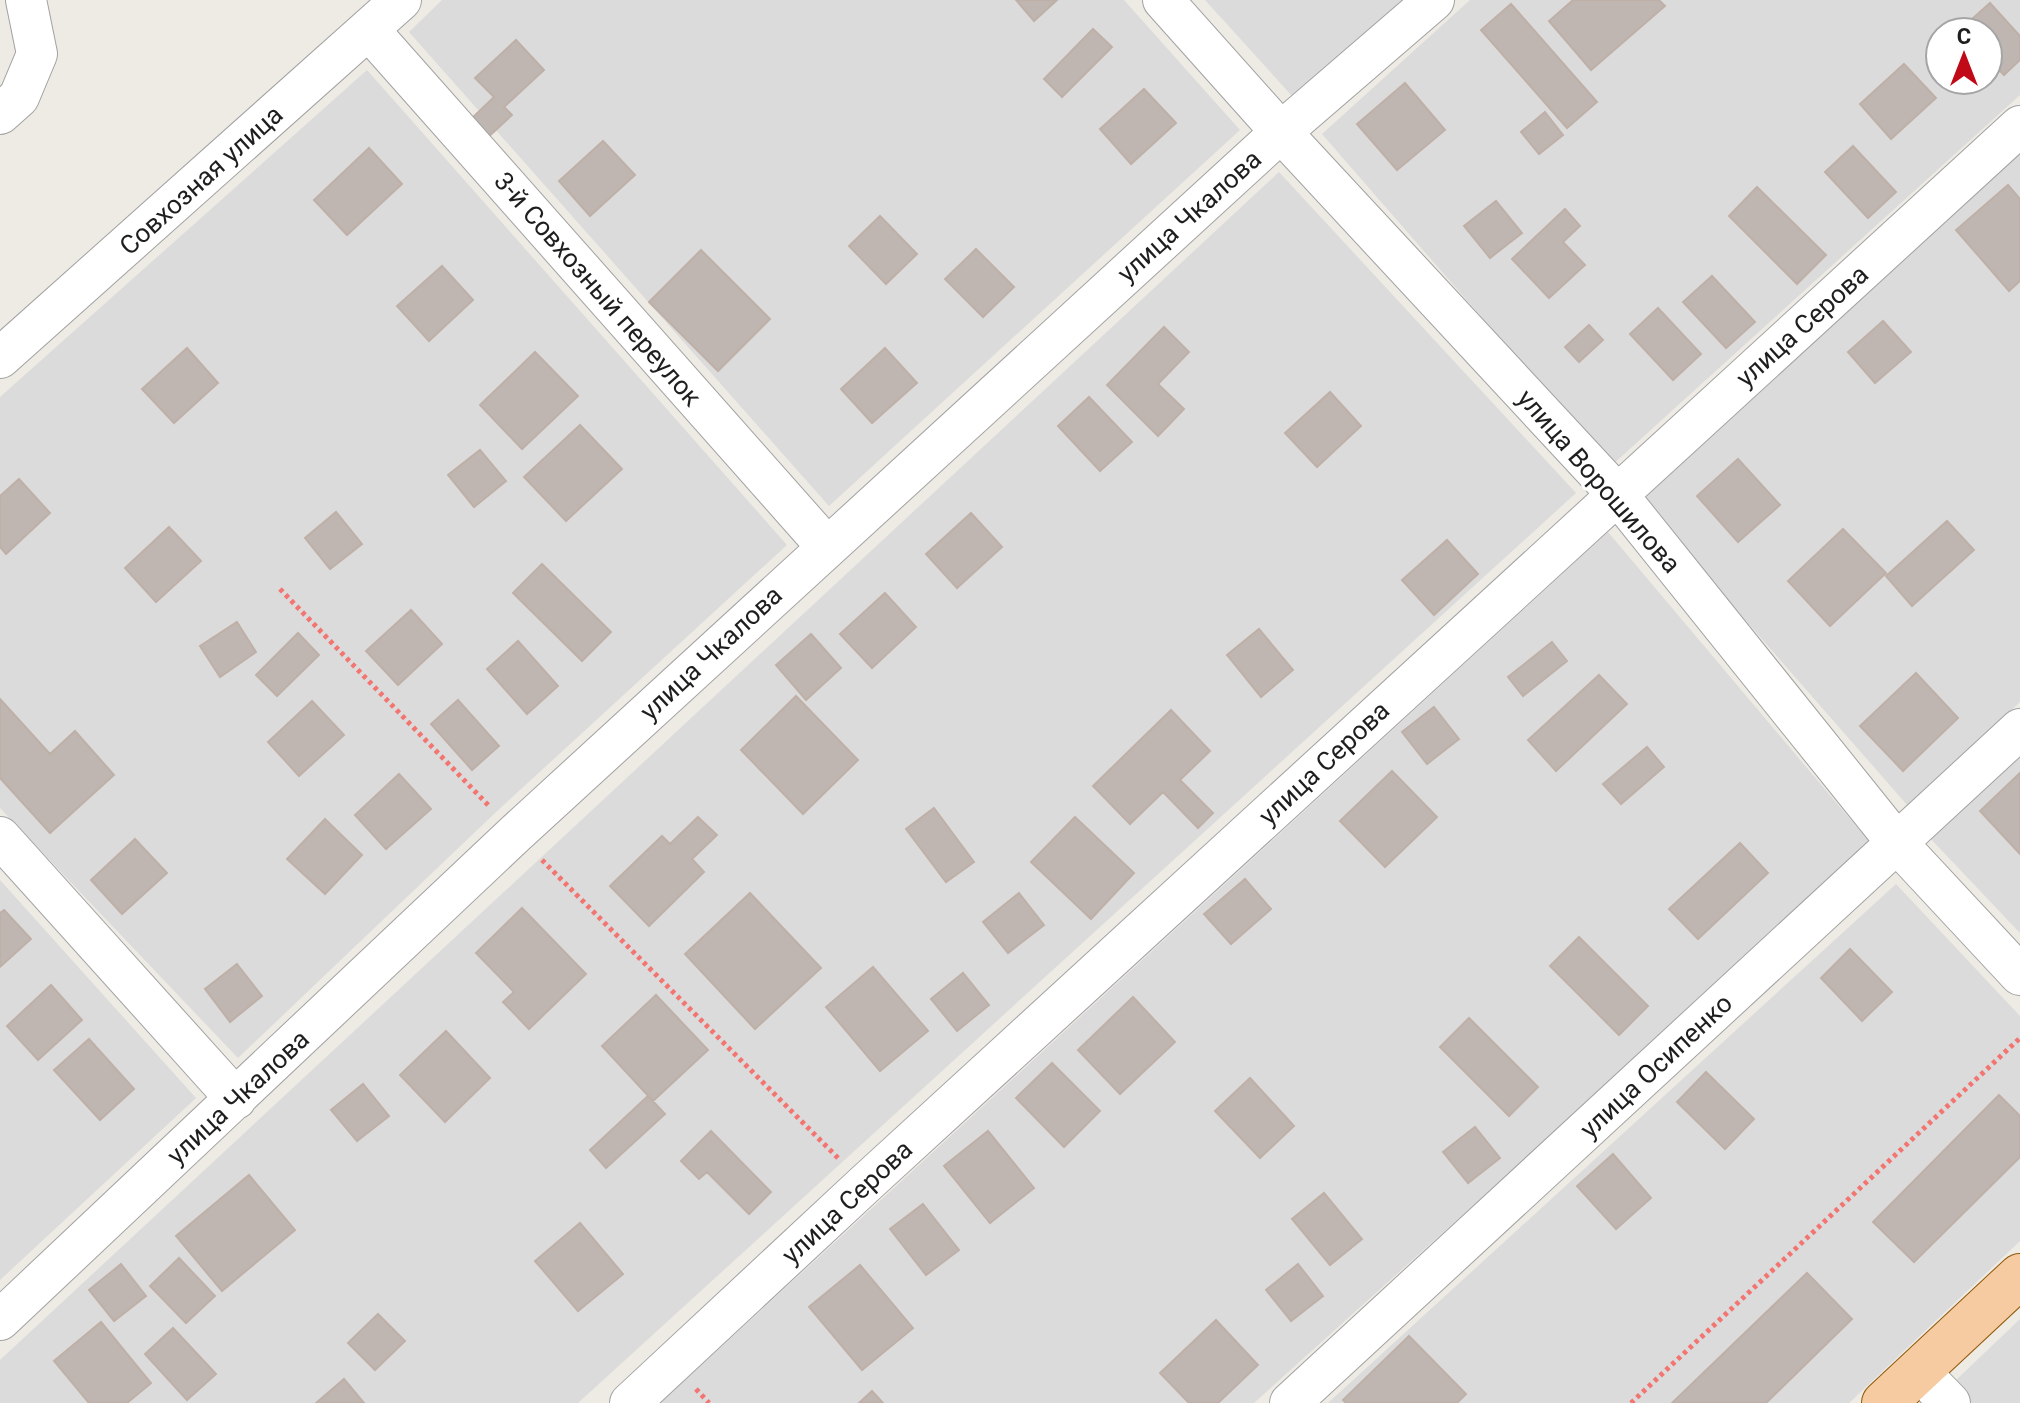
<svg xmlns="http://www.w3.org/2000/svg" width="2020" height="1403" font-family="Roboto,sans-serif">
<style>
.residential{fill:#dcdbdb;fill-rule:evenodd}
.building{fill:#bfb6b1;stroke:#bfb0a7;stroke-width:2}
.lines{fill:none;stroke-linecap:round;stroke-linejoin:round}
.minor-casing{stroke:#a2a2a2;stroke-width:42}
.major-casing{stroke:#905908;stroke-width:46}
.path{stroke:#f27571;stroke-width:5;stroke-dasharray:4 4;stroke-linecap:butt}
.minor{stroke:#fff;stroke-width:40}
.major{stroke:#f7cba1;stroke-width:44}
.labels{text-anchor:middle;stroke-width:6;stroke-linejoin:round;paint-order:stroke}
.street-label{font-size:26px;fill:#1e1e1e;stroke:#fff}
</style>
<rect width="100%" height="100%" fill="#eeeae4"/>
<path class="residential" d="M442 0H1124L1240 130 829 506 409 32Z
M1205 0H1405L1293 97Z
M1470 0H2020V95L1611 466 1322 134ZM1940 32H1988V80H1940Z
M367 70 787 545 495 813 238 1058 0 808V397Z
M2020 148V702L1908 806 1635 494Z
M1279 172 1576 493 578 1403H0V1360Z
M1608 532 1872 845 1254 1403H660Z
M2020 752V933L1928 836Z
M0 880 196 1098 0 1280Z
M1896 884 2020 1016V1241L1849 1403H1328Z
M2020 1319V1403H1932Z"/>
<path class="building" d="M1016 0H1057L1034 21Z
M1573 0H1659L1665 6 1591 70 1549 21Z
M1990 3 2020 36V60L2004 75 1988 58V32H1963L1961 29Z
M1511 4 1597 102 1567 128 1481 30Z
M1093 29 1112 47 1062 97 1044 79Z
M516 40 544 70 504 107 512 115 486 139 469 121 494 97 475 78Z
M1904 64 1936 98 1891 139 1860 104Z
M1405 83 1445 130 1397 170 1357 124Z
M1144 89 1176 123 1131 164 1100 129Z
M1545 112 1563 135 1539 154 1521 132Z
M603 141 635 175 590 216 559 181Z
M1853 146 1896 192 1868 218 1825 172Z
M369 148 402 184 347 235 314 200Z
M2008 185 2020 199V281L2009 291 1956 230Z
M1757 187 1826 255 1797 284 1729 216Z
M1496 201 1522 233 1490 258 1464 226Z
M1565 209 1580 226 1563 242 1585 265 1549 298 1512 259Z
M880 216 917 254 886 284 849 246Z
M976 249 1014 287 983 317 945 279Z
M701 250 770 319 718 371 649 302Z
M442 266 473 300 429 341 397 306Z
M1712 276 1755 322 1726 348 1683 302Z
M1658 308 1701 354 1673 380 1630 334Z
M1883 321 1911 352 1875 383 1848 352Z
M1589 325 1603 340 1579 362 1565 347Z
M1164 327 1189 352 1158 384 1184 409 1158 436 1107 385Z
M187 348 218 383 174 423 142 389Z
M885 348 917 383 872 423 841 389Z
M535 352 578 396 522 449 480 405Z
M1330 392 1361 426 1317 467 1285 433Z
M1089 397 1132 442 1100 471 1058 426Z
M580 425 622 469 566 521 524 477Z
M480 450 506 481 474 507 448 475Z
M1738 459 1780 505 1738 542 1697 496Z
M19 479 50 513 6 554 0 547V496Z
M336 512 362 544 330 569 305 538Z
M971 513 1002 547 957 588 926 554Z
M1947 521 1974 550 1912 606 1886 576Z
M169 527 201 561 156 602 125 568Z
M1843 529 1886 573 1830 626 1788 581Z
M1447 540 1478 574 1434 615 1402 580Z
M542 564 611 632 582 661 513 593Z
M885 593 916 627 872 668 840 634Z
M411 610 442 644 398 685 366 651Z
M237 622 256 652 220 677 200 646Z
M1259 629 1293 670 1261 697 1227 655Z
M298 633 319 655 277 696 256 675Z
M811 634 841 668 806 700 776 665Z
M518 641 558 686 527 714 487 669Z
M1552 642 1567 661 1523 696 1508 677Z
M1916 673 1958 718 1903 771 1860 726Z
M1599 675 1627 704 1556 771 1528 740Z
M796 696 858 760 803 814 741 750Z
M0 699 50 754 75 731 114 775 50 833 0 778Z
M458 700 499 746 472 770 431 724Z
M312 701 344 735 299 776 268 742Z
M1434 707 1459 739 1427 764 1402 732Z
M1171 710 1210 751 1180 780 1213 813 1198 828 1163 792 1130 824 1093 786Z
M1647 747 1664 767 1621 804 1603 784Z
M1392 771 1437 817 1385 867 1340 821Z
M2020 773V854L1980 811Z
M399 774 431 809 386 849 355 815Z
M934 808 974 862 946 882 906 829Z
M698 817 717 835 692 859 704 872 649 926 610 886 662 836 670 844Z
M1075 817 1134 873 1091 919 1031 862Z
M325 819 362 855 325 894 287 859Z
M135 839 167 873 122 914 91 880Z
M1740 843 1768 873 1698 939 1669 909Z
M1245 879 1271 909 1231 944 1204 914Z
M750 893 821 968 755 1029 685 954Z
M1019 893 1044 925 1008 953 983 922Z
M522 908 586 974 529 1029 503 1002 514 992 476 953Z
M4 910 31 939 0 967V913Z
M1579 937 1648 1006 1619 1035 1550 966Z
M1850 949 1892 992 1862 1021 1821 978Z
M237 964 262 996 230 1022 205 989Z
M873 967 928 1031 880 1071 826 1007Z
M963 973 989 1005 957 1031 931 999Z
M51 985 82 1020 38 1060 7 1026Z
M656 995 708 1050 653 1101 602 1046Z
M1133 997 1175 1042 1120 1094 1078 1050Z
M1469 1018 1538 1087 1509 1116 1440 1047Z
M446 1031 490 1078 445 1122 400 1075Z
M89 1039 134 1089 100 1120 54 1070Z
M1052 1063 1100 1111 1064 1147 1016 1098Z
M1706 1072 1754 1119 1725 1149 1677 1102Z
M1250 1078 1294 1126 1260 1158 1215 1111Z
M363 1084 389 1116 357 1141 331 1110Z
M1999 1095 2020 1116V1157L1914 1262 1873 1222Z
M648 1096 665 1114 606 1168 590 1150Z
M1475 1127 1500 1158 1468 1183 1443 1152Z
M711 1131 771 1192 749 1214 707 1172 699 1179 681 1161Z
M988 1131 1034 1188 990 1223 944 1166Z
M1613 1154 1651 1198 1616 1229 1577 1186Z
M249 1175 295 1230 222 1291 176 1236Z
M1324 1193 1362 1239 1330 1265 1292 1219Z
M923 1204 959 1250 926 1275 890 1229Z
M580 1223 623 1274 578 1311 535 1261Z
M179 1258 215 1296 186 1323 150 1286Z
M121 1264 146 1296 114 1321 89 1290Z
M1298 1264 1323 1296 1291 1321 1266 1290Z
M860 1265 913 1328 862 1370 809 1307Z
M1807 1273 1852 1319 1766 1403H1672Z
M378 1314 405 1341 375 1370 348 1343Z
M1216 1320 1258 1365 1218 1403H1189L1160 1373Z
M101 1322 151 1383 127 1403H89L54 1361Z
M173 1328 216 1374 187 1400 145 1354Z
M1409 1336 1466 1394 1457 1403H1346L1343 1400Z
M344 1379 364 1403H316Z
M872 1391 883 1403H859Z"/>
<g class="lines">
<g class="minor-casing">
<path id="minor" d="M1163 0 1281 132 1617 494 1897 843 2020 975
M369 30 827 547
M0 114 19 97 37 54 26 0
M0 358 401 0
M0 837 236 1099
M0 1320 515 834 1281 132 1434 0
M1918 1370 1950 1403
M630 1403 864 1185 2020 126
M1290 1403 2020 729"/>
</g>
<g class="major-casing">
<path id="major" d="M1884 1403 2020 1276"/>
</g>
<path class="path" d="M280 589 490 807
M542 860 839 1159
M696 1389 709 1403
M1631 1403 2020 1038"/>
<use href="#minor" class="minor"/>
<use href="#major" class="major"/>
</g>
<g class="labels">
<g class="street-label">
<text transform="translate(201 180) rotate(-42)" y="9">Совхозная улица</text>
<text transform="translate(1189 216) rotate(-42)" y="9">улица Чкалова</text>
<text transform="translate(598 289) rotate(49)" y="9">3-й Совхозный переулок</text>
<text transform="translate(1802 326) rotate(-42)" y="9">улица Серова</text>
<text transform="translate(1599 481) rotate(49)" y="9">улица Ворошилова</text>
<text transform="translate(711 653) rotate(-43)" y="9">улица Чкалова</text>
<text transform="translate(1324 763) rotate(-43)" y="9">улица Серова</text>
<text transform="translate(1656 1066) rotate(-43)" y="9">улица Осипенко</text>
<text transform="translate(238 1097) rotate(-43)" y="9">улица Чкалова</text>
<text transform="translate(847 1202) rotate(-43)" y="9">улица Серова</text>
</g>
</g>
<g transform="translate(1964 56)"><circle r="38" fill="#ffffff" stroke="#a5a5a5" stroke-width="2"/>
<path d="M0-6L14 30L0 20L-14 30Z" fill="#c10a18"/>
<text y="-12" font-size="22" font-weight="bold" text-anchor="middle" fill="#1e1e1e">С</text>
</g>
</svg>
